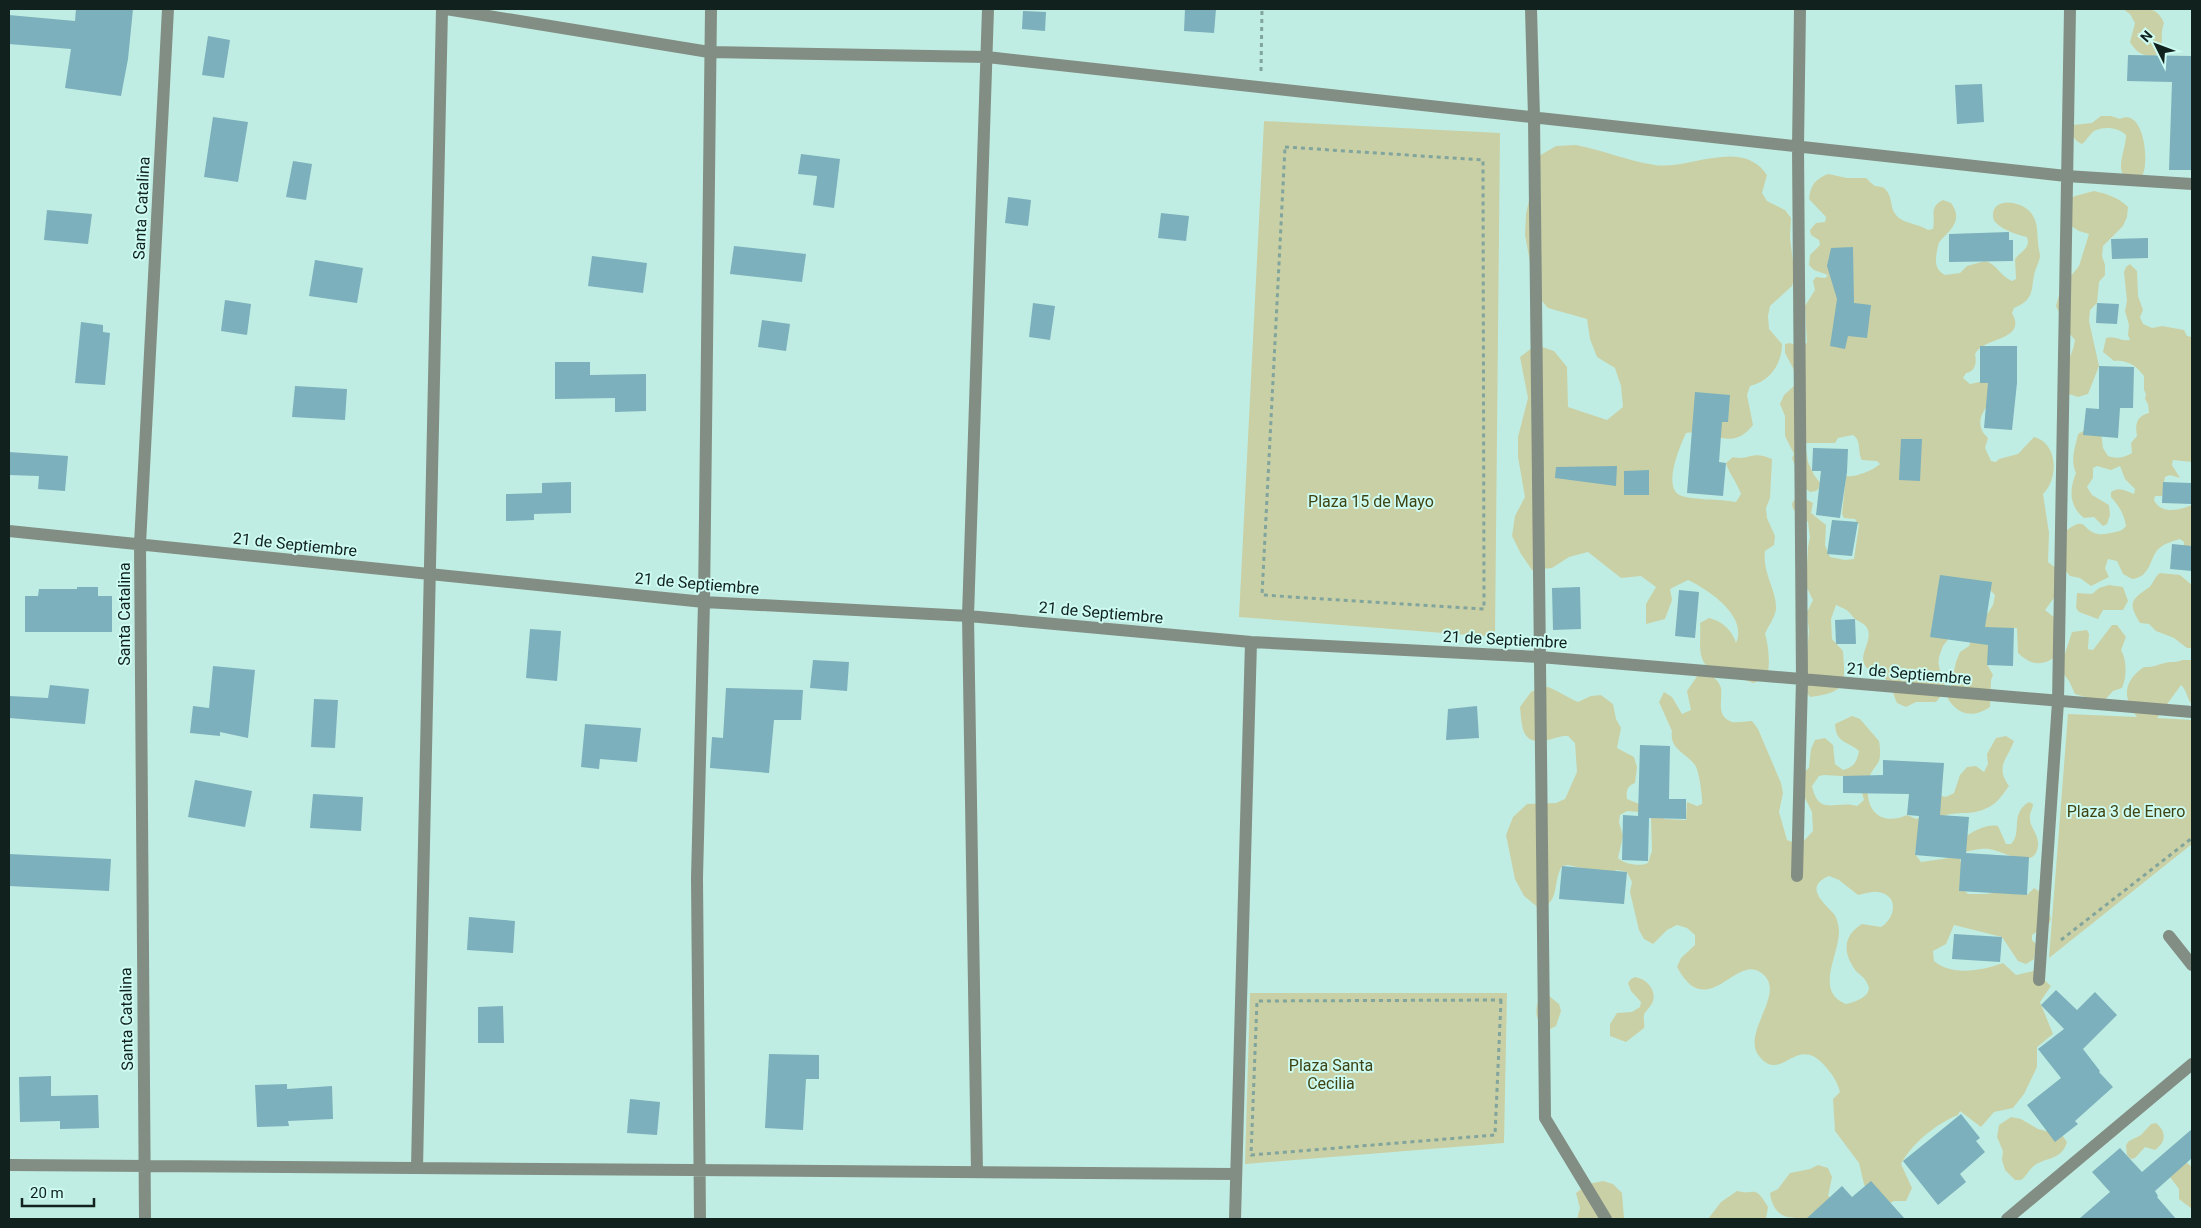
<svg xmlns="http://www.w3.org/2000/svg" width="2201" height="1228" font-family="Roboto,sans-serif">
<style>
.green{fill:#cad0a5;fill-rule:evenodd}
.building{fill:#7bb0bc}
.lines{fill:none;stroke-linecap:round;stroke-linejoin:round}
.path{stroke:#81a49c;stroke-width:3;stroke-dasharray:4 4;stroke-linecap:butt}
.minor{stroke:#828e83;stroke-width:12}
.labels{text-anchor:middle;stroke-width:4;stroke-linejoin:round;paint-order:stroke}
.street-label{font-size:16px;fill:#10211e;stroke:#cdfaf1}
.park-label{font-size:16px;fill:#3f4311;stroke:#cdfaf1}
</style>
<rect width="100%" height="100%" fill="#c0ede3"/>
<path class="green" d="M2123 9C2141 9 2156 3 2164 23 2160 33 2163 41 2161 51L2153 57C2141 55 2136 52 2130 42L2135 23 2130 14Z
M2101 116H2111L2120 119C2144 107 2150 163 2142 176L2123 174C2117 165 2126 148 2126 135 2119 128 2106 126 2096 130 2091 132 2087 140 2082 144 2074 141 2070 133 2072 125L2092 123Z
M1264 121 1500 133 1495 637 1239 617Z
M1576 145C1603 150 1628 161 1655 165 1690 170 1742 137 1767 175L1762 193 1767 201 1785 210 1791 218 1790 238 1795 277 1792 286 1770 306 1768 316 1769 329 1782 344C1782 364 1770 381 1750 386L1747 395 1753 425C1731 453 1713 429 1686 433 1680 446 1661 490 1682 496 1694 500 1720 499 1736 502L1741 494C1737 482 1729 474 1726 463L1733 457C1750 461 1751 450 1772 459L1770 498 1766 508 1767 518 1775 536 1774 545 1765 551C1762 573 1777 590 1776 609 1775 618 1768 626 1765 634 1768 642 1771 667 1767 674 1763 680 1759 681 1753 683 1735 674 1706 678 1701 655 1699 645 1701 633 1700 623L1709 618C1722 621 1732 630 1736 643 1748 616 1709 590 1688 580L1670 589 1672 600 1665 619 1646 624V604L1656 587 1641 576 1621 578 1588 552 1569 557 1552 568 1532 570 1521 554 1512 536 1515 516 1525 497 1518 457V437L1528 398 1520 357 1536 345 1554 351 1567 367 1568 407 1607 420 1623 407 1621 386 1615 368 1597 357 1590 339 1587 319 1548 308 1536 294 1525 235 1526 214 1539 156 1556 146Z
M1828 174 1847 178H1866C1869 181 1872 184 1875 186 1880 187 1883 186 1886 190 1894 199 1888 208 1899 218 1907 224 1919 224 1928 230L1933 229C1936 217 1928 207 1943 200L1951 203C1963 219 1952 229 1941 240 1938 243 1938 247 1937 251 1935 262 1935 269 1945 275L1960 273 1967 266 1985 261C1997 264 2001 277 2012 281L2016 279 2015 259C2021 251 2031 248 2027 237 2017 235 1994 227 1993 217 1991 195 2026 201 2033 216 2038 224 2037 233 2038 242 2038 247 2040 252 2040 257 2039 263 2035 269 2034 275 2031 293 2033 300 2014 308L2012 313C2028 341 1983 337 1975 354 1977 363 1975 372 1966 373L1963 378 1970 384 1984 381 1989 383 1993 399C1981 412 1974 425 1988 438L1985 448 1991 461 1996 462 1999 459 2018 454 2034 437C2058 443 2059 478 2043 494L2049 533 2048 562 2057 569 2054 598 2045 610 2060 622 2056 656C2043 667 2030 665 2018 653L2017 628H1988V666L1993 675 1991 680 1990 707C1974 718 1959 716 1948 699L1956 662 1960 652 1969 646 1980 619 1988 613 1993 605 1995 595 1988 588 1943 646C1941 652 1937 659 1939 666 1942 684 1952 684 1936 702H1916L1906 707 1897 703C1893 695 1891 682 1883 677 1878 673 1870 672 1866 667 1857 656 1872 643 1868 630 1866 623 1858 622 1854 618 1847 609 1847 610 1836 605L1831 619 1832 639 1843 651C1845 684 1848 692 1810 697L1804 689 1809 631 1807 612 1813 600 1806 586 1808 547 1810 537 1808 522 1793 509 1792 504 1794 500C1801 498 1807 499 1813 503L1811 513 1826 525 1825 545 1830 557 1845 560 1854 559 1859 525 1855 519 1844 518 1842 514 1846 476C1854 478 1874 470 1880 464L1877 461 1862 460C1857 452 1862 441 1853 435L1838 438 1835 443H1805L1808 462 1814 475 1820 483 1819 488 1816 491 1810 492 1806 489 1794 463 1792 458 1794 454 1785 436V416L1780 404 1784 395 1795 385 1794 370 1785 353V344L1790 343 1799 347 1807 343 1805 306 1815 290 1813 281 1816 277 1825 278 1828 275 1814 270 1809 265 1810 255 1820 245 1819 240 1811 235 1810 230 1816 223 1825 222 1826 217 1809 199C1811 185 1814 180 1828 174Z
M2094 191C2107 194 2118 197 2128 207L2127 217 2123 226 2103 246 2102 256 2105 265V275L2099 282 2097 303 2090 310 2089 321 2099 366 2088 394 2078 397 2069 394 2066 367 2073 349 2075 340 2068 332 2056 306 2061 288 2079 266 2089 234 2079 231 2071 226 2066 201 2075 196Z
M2130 264 2137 271 2138 296 2143 310 2140 317 2143 324 2152 328 2162 326 2184 330 2187 336 2192 337V462L2173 460 2172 465 2180 478 2170 475 2165 477 2164 482V492L2162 496H2155L2154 500C2161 515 2180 510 2192 505V556C2186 554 2183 548 2184 542L2180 539C2174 541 2166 543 2161 547 2149 554 2153 577 2132 579L2123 574 2117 561 2108 559 2105 568 2109 577 2091 586 2080 578 2070 576 2064 569 2067 530C2087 515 2082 531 2098 534 2105 535 2116 532 2122 530L2126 526C2124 514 2119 506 2111 497V492C2119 486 2126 491 2134 494L2135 489 2125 479 2120 466 2111 470 2097 466 2093 468V478L2087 487 2092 495 2109 505 2110 515 2107 524 2103 526 2094 517 2084 518C2069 506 2069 490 2076 473 2070 459 2075 449 2078 434L2087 429 2101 433 2103 448 2108 456C2116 459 2124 458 2132 453L2131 443 2137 436C2135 425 2136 416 2149 413L2148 404 2145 399 2146 394 2144 390V376C2137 366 2126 359 2114 361L2103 352 2106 338C2115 335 2122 342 2130 340L2128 335 2129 325 2125 311 2127 301 2124 272 2126 267Z
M2160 573 2180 575 2192 585V648H2187L2174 638 2156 631 2149 624 2140 623C2129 604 2129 601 2148 588 2153 585 2154 577 2160 573Z
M2109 585 2123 587 2128 601 2123 610H2103L2098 619 2079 612 2076 608 2077 593 2092 594 2099 588Z
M2112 625H2117L2126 637 2121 650C2127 660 2127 677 2122 688L2113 691 2103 702 2075 694 2069 681 2060 669 2072 632 2087 630 2089 634 2088 649 2093 650Z
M2182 660H2192V705C2187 699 2187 690 2181 685L2157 718 2192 720V844L2049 958 2068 714 2137 717C2123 698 2122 682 2144 667 2156 667 2155 665 2165 663 2172 661 2176 663 2182 660Z
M1708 673C1714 677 1719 681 1721 688 1723 700 1715 716 1732 722 1737 723 1746 721 1752 721L1758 729 1781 783 1783 793 1779 812 1787 840 1800 845 1813 831 1812 812 1803 794 1801 774 1809 768 1811 749 1815 740 1825 738 1833 745 1835 764 1843 770C1854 767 1857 762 1859 751 1847 740 1836 744 1835 724L1852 716 1860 719 1879 741C1880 747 1881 755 1879 761 1876 767 1871 771 1869 778 1863 806 1877 828 1907 815L1916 819 1924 816 1937 795 1946 797 1954 793 1960 775 1967 767 1976 766 1984 772 1988 764 1987 754 1996 738 2006 736 2014 741C2007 760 1995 766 2009 786 2003 794 1997 804 1987 808 1962 820 1950 803 1926 830 1919 839 1916 843 1915 854L1921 862 1949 858 1963 834 1968 835C1976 830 1988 824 1998 826L2006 844H2011C2023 832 2009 814 2029 802L2033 804C2033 809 2029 813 2030 819 2030 828 2039 834 2038 845 2036 872 2003 851 1989 849 1981 848 1969 851 1962 853L1960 857 1965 891 1968 894H1987L1997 892 2027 895 2034 888 2042 893 2051 919 2049 924 2032 935V940L2036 944 2034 959 2026 964 2018 961 2002 937 1954 925 1946 944 1933 951 1934 961C1952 976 1981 971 2003 963L2016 975 2034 971 2051 986 2040 1002 2053 1034 2037 1047V1067L2024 1094 2013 1108 1994 1112 1981 1127 1960 1111 1958 1115C1936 1124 1912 1143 1901 1164L1912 1188 1906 1201H1894L1888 1204 1872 1201 1864 1184 1859 1163 1835 1131 1833 1099 1840 1092C1837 1081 1832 1074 1825 1066 1796 1032 1782 1085 1759 1056 1740 1032 1790 991 1760 972 1735 955 1707 1023 1677 967L1681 958 1695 945V935L1687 928 1677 925 1667 930 1653 944 1644 939 1639 930 1630 892 1632 882 1627 872 1617 870 1607 874 1568 865 1562 866C1552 883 1561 900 1540 909L1524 896 1515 879 1506 835 1513 817 1527 804 1556 803 1565 799 1577 772 1575 743 1568 736C1560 736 1556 738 1548 740 1521 746 1522 727 1520 707L1531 692 1544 686C1556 689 1566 697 1578 702L1591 696 1601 695 1613 704 1616 719 1621 728 1617 748 1634 757 1637 767 1635 783C1627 786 1626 791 1627 799L1662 813 1664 819 1686 820 1687 802 1697 806 1702 804C1703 798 1699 770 1695 765 1686 753 1669 749 1672 731L1659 702 1664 692 1672 697 1682 714 1691 710 1687 691 1698 675ZM1824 775 1858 777 1864 800 1857 806C1835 800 1819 817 1812 786L1819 776ZM1627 811 1639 812 1651 818 1652 851 1648 863C1640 867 1624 864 1618 858L1623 836 1619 822 1620 815ZM1829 876 1839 880 1858 895C1865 894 1871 891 1878 892 1900 895 1895 919 1881 927L1862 924C1842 936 1843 954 1856 971 1860 975 1865 978 1867 983 1875 995 1855 1002 1846 1004 1814 992 1839 955 1839 932 1839 926 1837 918 1834 914 1824 903 1803 887 1829 876Z
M1635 977C1648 979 1659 993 1651 1005 1649 1008 1645 1012 1644 1015 1643 1020 1645 1023 1644 1028L1626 1042 1610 1036V1024L1617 1013 1632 1012 1640 1007 1641 1002 1631 991 1628 983 1631 979Z
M1250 993H1507L1504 1143 1245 1164Z
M1549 996 1559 1004 1561 1011 1556 1026 1550 1029C1537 1024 1534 1015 1538 1002Z
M2011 1117 2021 1119 2038 1129 2062 1135 2067 1142C2062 1160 2047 1157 2035 1165 2029 1169 2027 1176 2021 1180H2015L2005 1170 2002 1160 2003 1151 1997 1137 1999 1125Z
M2156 1123C2167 1132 2166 1142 2155 1150L2145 1147 2135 1158 2131 1159 2127 1155 2126 1145 2129 1141 2141 1135 2151 1124Z
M2186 1162 2192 1167V1209L2179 1199V1189L2170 1177 2171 1173Z
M1818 1165 1828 1168 1832 1177 1828 1196 1836 1200 1839 1209 1836 1219H1799C1794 1217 1791 1218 1787 1217 1776 1214 1771 1203 1770 1193L1778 1189 1790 1173 1810 1169Z
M1603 1181 1613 1184 1622 1193 1624 1219H1577L1580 1208 1576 1193 1588 1184Z
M1737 1191C1755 1196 1754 1183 1768 1207L1766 1219H1708L1721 1202Z"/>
<path class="building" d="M76 9H133L128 59 121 96 65 88 71 49 9 44V15L75 21Z
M1185 9H1216L1214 33 1184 31Z
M1023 11 1046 12 1045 31 1022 29Z
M208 36 230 40 224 78 202 75Z
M2128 55 2192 56V170H2169L2172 82 2127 81Z
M1982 84 1984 122 1957 124 1955 85Z
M213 117 248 122 238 182 204 177Z
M801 154 840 159 834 208 813 205 817 176 798 174Z
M293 161 312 164 306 200 286 197Z
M1008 197 1031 200 1028 226 1005 223Z
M47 210 92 214 88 244 44 240Z
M1161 213 1189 216 1186 241 1158 238Z
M2009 232V240H2013V261L1949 262V234Z
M2148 238V258L2112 259 2111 239Z
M734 246 806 254 802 282 730 274Z
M1853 247 1854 303 1871 305 1867 338 1848 336 1845 349 1830 346 1837 299 1827 266 1831 248Z
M592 256 647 263 643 293 588 286Z
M315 260 363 268 357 303 309 296Z
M225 300 251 304 247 335 221 331Z
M1033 303 1055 306 1050 340 1029 337Z
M2097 303 2119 304 2117 324 2096 323Z
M762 320 790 324 786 351 758 347Z
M81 322 103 325V332L110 333 105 385 75 383Z
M1980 346H2017V383L2012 430 1984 428 1988 383H1980Z
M555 362H590V375L646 374V411L615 412V398L555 399Z
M2099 366 2134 367 2133 408H2120L2118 438 2083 435 2086 408 2099 409Z
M295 386 347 389 345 420 292 417Z
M1695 392 1730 395 1728 422H1722L1719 462 1726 463 1723 496 1687 493Z
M1901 439H1922L1920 481 1899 480Z
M1813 448 1848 449 1847 472 1840 518 1816 515 1821 471H1812Z
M9 452 68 456 65 491 38 489 39 476 9 475Z
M1617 466 1616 486 1555 478 1556 467Z
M1649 470V495H1624V471Z
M571 482V513L534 514V520L506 521V494L542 493V483Z
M2163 482 2192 483V504L2162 503Z
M1832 520 1858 522 1852 556 1827 554Z
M2172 544 2192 546V571L2170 569Z
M1940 575 1992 582 1985 627 2014 628 2013 666 1987 665 1988 645 1930 637Z
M77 587H98V596H112V632H25V596H38L39 589H77Z
M1580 587 1581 629 1553 630 1552 588Z
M1679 590 1699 592 1695 638 1675 636Z
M1855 619 1856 644H1836L1835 620Z
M530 629 561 631 557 681 526 678Z
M813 660 849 662 847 691 810 688Z
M213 666 255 670 248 738 220 732V736L190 733 193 706 209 708Z
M50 685 89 689 85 724 9 718V696L48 698Z
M726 688 803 690 801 720H774L769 773 710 768 712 737 723 738Z
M314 699 338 700 335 748 311 747Z
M1477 706 1479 738 1446 740 1448 709Z
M585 724 641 728 637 762 600 759 599 769 581 767Z
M1640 745 1670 746 1669 799H1686V819L1649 818 1648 861 1622 860 1623 815 1638 816Z
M1883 760 1944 763 1940 815 1969 817 1966 853 2029 857 2027 895 1959 891 1961 859 1915 855 1919 816 1907 815 1909 794 1843 793V776L1883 775Z
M195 780 252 791 245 827 188 817Z
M313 794 363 797 361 831 310 828Z
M9 854 111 859 109 891 9 886Z
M1562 866 1627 872 1624 904 1559 899Z
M469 917 515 921 513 953 467 950Z
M1954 934 2002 937 2000 962 1952 959Z
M2056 990 2077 1010 2095 992 2117 1015 2083 1049 2100 1071 2099 1072 2113 1087 2075 1121 2078 1124 2055 1142 2027 1105 2061 1078 2038 1049 2064 1029 2041 1005Z
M503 1006 504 1043H478V1007Z
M769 1054 819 1055V1079H806L803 1130 765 1128Z
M51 1076V1096L98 1095 99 1128 60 1129V1121L20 1122 19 1077Z
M287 1084V1089L332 1086 333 1119 288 1121 289 1126 257 1127 255 1085Z
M630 1099 660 1102 657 1135 627 1133Z
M1961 1114 1980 1138 1976 1141 1985 1152 1960 1174 1966 1182 1938 1205 1903 1161Z
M2192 1129V1158L2155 1191 2158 1196 2157 1197 2176 1219H2079L2110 1192 2092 1172 2120 1148 2142 1172Z
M1871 1181 1905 1219H1806L1842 1186 1852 1197Z"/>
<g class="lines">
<path class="path" d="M1261 71 1262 9
M1285 147 1483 160 1484 609 1262 595Z
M2061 940 2192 838
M1501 1000 1495 1135 1251 1155 1257 1001Z"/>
<path class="minor" d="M446 9 709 52 987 57 2066 176 2192 184
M1531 9 1534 117 1545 1118 1606 1219
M9 531 704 602 968 616 1251 642 1540 657 2192 712
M1797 876 1802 680 1798 146 1800 9
M2169 936 2192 965
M2039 980 2058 702 2070 9
M9 1165 1236 1174
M417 1168 442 9
M977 1172 968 616 988 9
M145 1219 140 544 168 9
M700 1219 697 878 704 602 711 9
M1235 1219 1251 642
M2007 1219 2192 1064"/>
</g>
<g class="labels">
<g class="street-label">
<text transform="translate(141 208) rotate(-87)" y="6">Santa Catalina</text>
<text transform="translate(295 544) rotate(6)" y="6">21 de Septiembre</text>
<text transform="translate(697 583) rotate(5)" y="6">21 de Septiembre</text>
<text transform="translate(1101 612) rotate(5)" y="6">21 de Septiembre</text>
<text transform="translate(124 614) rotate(-90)" y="6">Santa Catalina</text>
<text transform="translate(1505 639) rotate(3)" y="6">21 de Septiembre</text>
<text transform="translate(1909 673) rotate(5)" y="6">21 de Septiembre</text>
<text transform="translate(126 1019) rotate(-91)" y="6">Santa Catalina</text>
</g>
<g class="park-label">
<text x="1371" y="507">Plaza 15 de Mayo</text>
<text x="2126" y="817">Plaza 3 de Enero</text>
<text x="1331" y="1071">Plaza Santa<tspan x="1331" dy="18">Cecilia</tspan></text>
</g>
</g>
<rect width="2201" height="1228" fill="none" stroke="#10211e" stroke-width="20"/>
<g transform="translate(2156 45) rotate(312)" stroke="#cdfaf1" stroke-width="4" paint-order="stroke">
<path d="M0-4L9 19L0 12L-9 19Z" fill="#10211e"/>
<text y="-8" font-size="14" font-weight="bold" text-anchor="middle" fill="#10211e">N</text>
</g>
<path d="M22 1198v8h72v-8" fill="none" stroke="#10211e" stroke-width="2.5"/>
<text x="30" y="1198" font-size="15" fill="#10211e" stroke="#cdfaf1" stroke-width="4" paint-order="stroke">20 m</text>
</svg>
